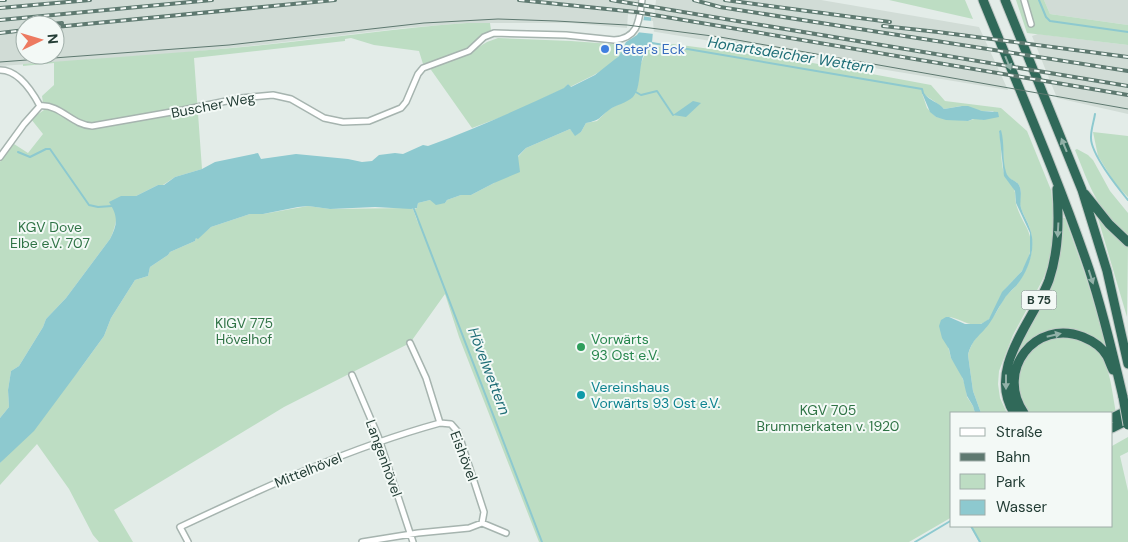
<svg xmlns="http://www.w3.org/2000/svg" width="1128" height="542" font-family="'DM Sans',sans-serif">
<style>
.built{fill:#d1dcd6;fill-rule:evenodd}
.green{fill:#bdddc3;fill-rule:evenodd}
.water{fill:#8dc9cf}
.pier{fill:#e3ece8}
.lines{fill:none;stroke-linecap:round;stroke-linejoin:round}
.stream{stroke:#8dc9cf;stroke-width:2}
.street-casing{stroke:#a6b4af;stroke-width:8}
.highway-casing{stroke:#c1c9c6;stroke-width:11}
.street{stroke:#fff;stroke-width:5}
.highway{stroke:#306959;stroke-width:9}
.tram{stroke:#5e7970;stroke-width:1}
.rail-casing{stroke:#5e7970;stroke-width:4}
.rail{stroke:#f3f9f6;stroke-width:2;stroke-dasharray:5.5;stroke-linecap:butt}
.highway-bridge-casing{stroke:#c1c9c6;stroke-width:11;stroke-linecap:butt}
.highway-bridge{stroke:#306959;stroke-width:9}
.oneway{fill:#92b1a8}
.shop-dot{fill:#3f7fe0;stroke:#f3f9f6;stroke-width:2}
.leisure-dot{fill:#2e9e5b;stroke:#f3f9f6;stroke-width:2}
.culture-dot{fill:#0f9aa8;stroke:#f3f9f6;stroke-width:2}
.labels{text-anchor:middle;stroke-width:4;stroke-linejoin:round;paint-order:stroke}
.shield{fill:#f3f9f6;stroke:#61756f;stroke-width:1}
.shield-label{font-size:12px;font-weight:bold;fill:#233d35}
.shop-label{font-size:14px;fill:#366cbe;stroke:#f3f9f6;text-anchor:start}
.street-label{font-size:14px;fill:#233d35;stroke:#f3f9f6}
.park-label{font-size:14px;fill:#2f7345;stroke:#f3f9f6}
.leisure-label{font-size:14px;fill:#27864d;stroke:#f3f9f6;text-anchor:start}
.culture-label{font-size:14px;fill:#0d838f;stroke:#f3f9f6;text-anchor:start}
.water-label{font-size:15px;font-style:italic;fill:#1f6e77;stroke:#f3f9f6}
</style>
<rect width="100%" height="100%" fill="#e3ece8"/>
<path class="built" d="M0 0H638L635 15 628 14 627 28 571 23H467L404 28 268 44 151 56 0 66ZM25 25H55V55H25Z
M653 0H821L979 27 1008 90 650 31Z
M1044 0H1128V25L1050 14Z
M1038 34 1128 45V114L1057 98 1032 36Z"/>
<path class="green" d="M889 0H965L973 19Z
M1016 0H1044L1050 14 1128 25V45L1027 33Z
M467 23H490L491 30 482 36 466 51 423 64 419 51 374 45 351 38 345 39V41L194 58 202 169 175 177 163 185H158L136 196H121C117 210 117 226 110 239L66 298 46 319 43 327 19 366 11 371 8 390 9 407 0 418V162L14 144 28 153 43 134 31 119 44 110 42 96 54 85V63L23 66V64C103 58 182 53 263 45 331 38 399 28 467 23Z
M498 38 571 41 625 45C615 68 591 76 570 87L568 84 565 88 512 113 472 128 429 67 464 56 487 42Z
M673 44 802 61 931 85 945 101 1001 108 1027 131 1051 190 1054 217 1053 245 1049 264 1043 279 1013 335 999 371 998 384 1000 398 1007 413H981L973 391 968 355C972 338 983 331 993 317 998 311 1000 304 1005 297 1009 292 1014 289 1018 283 1029 268 1036 247 1030 229 1028 221 1023 215 1021 208 1018 200 1023 193 1019 185 1016 181 1010 180 1007 176 1001 167 1006 144 999 131 1002 144 1000 160 1004 173 1006 179 1011 183 1014 189 1016 194 1015 199 1016 204 1023 228 1038 233 1027 262 1022 275 1010 281 1003 292 996 302 995 318 983 323 969 329 959 316 946 317L948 346 951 358 960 371 966 388 967 397 973 406 975 413H952V517L909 542H539L459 337 445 294 410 343 284 407 114 510 133 542H99L93 535 69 489 37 444 0 485V463L80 369 104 336 111 318 135 280 148 276 150 267 168 255 170 252 195 241 196 238H198L211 227 250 214H263L308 206 330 209 408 208 413 209 418 223 415 209 417 208 418 203 430 200 445 203 447 200 461 195H471L494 183 526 148 570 129 575 135 581 132 586 123 597 121 608 110 632 97 638 85 639 68 647 49ZM922 93C926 96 942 106 944 109L961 106 982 111H994L984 120 977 118 968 121 936 117 927 108Z
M1093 132 1128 136V197L1116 185 1098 156Z
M1077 149 1088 155 1093 160 1110 191 1128 213V236C1121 229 1113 222 1106 214 1092 195 1084 172 1075 150Z
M1097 215 1114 235 1128 247 1127 317Z
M1063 218H1065L1085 274 1106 343 1104 345C1078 321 1042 324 1019 350L1018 349C1042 305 1062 269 1063 218Z
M1063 336C1110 341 1109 375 1116 412L1029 413C1013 394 1015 360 1037 345 1044 340 1055 338 1063 336Z
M1128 437V452L1120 456 1128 491V542H979L970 526H1112V446Z"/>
<path class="water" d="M647 0H653L650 30 653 31 652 43C635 56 644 85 633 97 627 103 615 105 609 110 598 118 601 120 586 123L581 132 575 136 570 129 526 148 518 156 520 172 494 183 471 195H461L447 200 445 203 436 205 430 200 418 203 417 208 411 209 375 207 330 209 308 206 298 207 263 214H250L211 227 198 239 196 238 195 241 170 252 168 255 150 267 148 276 135 280 111 318 104 336 80 369 34 431 0 463V418L9 407 8 390 11 371 19 366 43 327 46 319 66 298 110 239C118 224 118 216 109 202L121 196H136L158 185H164L175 177 202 169 215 162 258 153 261 159 296 154 348 159 362 162 372 161 379 155 395 153 403 154 423 145 428 146C475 129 519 109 564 88L568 84 571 87 595 75 619 56 626 42 637 35 642 28Z
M922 93H924C929 101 939 102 944 109L962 106H968L982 111 998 112 999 117 984 120 973 119 968 121 946 120 936 117 930 112Z
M693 101 701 103 686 117 673 115Z
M1001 130C1005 144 1002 159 1006 172 1008 180 1016 180 1019 185 1023 193 1019 201 1021 208 1023 215 1028 222 1030 229 1037 248 1028 272 1016 286 1011 291 1006 295 1003 301 998 308 994 317 989 324 980 336 972 339 968 355L973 391 981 413H975L973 406 967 396 963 379 951 358 949 349 942 338 939 326 941 320 946 317H949L965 324H981L989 319 1002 292 1022 271 1030 253V233L1016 203 1015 191 1004 176 999 131Z"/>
<path class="pier" d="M644 0H656L654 18 642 16Z
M641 20 653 21 654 34 636 32 640 27Z"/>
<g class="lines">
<path class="stream" d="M1039 0 1046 17 1050 21 1128 32
M652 43 922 89 923 93
M634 91 641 95 657 91 673 115
M1095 114C1094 121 1091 129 1091 137 1090 153 1118 188 1128 200
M18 152 30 157 46 149H50L89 205 98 207 112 206
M414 209 542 542
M971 526 980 542
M915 542 952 520"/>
<g class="street-casing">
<path id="street" d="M1024 0 1031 24
M0 70C18 70 32 91 40 106
M40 106C60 104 72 125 92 126L183 110 241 98 273 95 291 99 324 118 343 122 369 121 401 108 406 102 418 74 423 68 469 51 484 37 494 33 566 35 614 40C639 38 639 20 642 0
M0 157 24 124 40 106
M410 343 426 378 440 423 451 424 458 432 484 512 482 523
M352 375 378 436 413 542
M482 523 506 533
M188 542 180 527C265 487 349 448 440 423
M362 542 418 533 469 528 482 523"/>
</g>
<g class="highway-casing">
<path id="highway" d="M983 0C1019 89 1058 178 1089 269 1103 311 1113 354 1123 397
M1005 0 1082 190 1107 271 1128 364
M1085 194 1109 224 1128 242
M1014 413C986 368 1034 321 1049 280 1059 250 1059 220 1057 189
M1024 413C995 371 1035 318 1083 337 1093 341 1102 347 1107 356 1109 360 1111 366 1113 370
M1112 418 1128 410
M1112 428 1128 420"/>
</g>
<use href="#street" class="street"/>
<use href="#highway" class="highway"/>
<path class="tram" d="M0 62 229 45 424 23 498 19 556 21 627 25 720 37 1128 109"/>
<g class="rail-casing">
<path id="rail" d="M0 0H5
M519 0 636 12 1128 95
M611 0 1128 86
M694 0 720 7 834 25 1128 71
M725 0 890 22
M0 8 90 0
M0 20 212 0
M40 25 62 23
M883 26 938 32 1128 57
M55 27 335 0
M0 33 25 30"/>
</g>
<use href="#rail" class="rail"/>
<g class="highway-bridge-casing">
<path id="highway-bridge" d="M1123 397 1128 425"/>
</g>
<use href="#highway-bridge" class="highway-bridge"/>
</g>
<defs><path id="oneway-solid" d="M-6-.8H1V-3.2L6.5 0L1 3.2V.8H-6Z" transform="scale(1.25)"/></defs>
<g class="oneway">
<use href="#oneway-solid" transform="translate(1008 63) rotate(68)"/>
<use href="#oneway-solid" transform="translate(1064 145) rotate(-112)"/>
<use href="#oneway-solid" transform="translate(1058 230) rotate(93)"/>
<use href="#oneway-solid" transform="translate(1091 277) rotate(72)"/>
<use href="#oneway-solid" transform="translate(1054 335) rotate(-13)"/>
<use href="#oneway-solid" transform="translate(1006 382) rotate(90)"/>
</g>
<circle class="shop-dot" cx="605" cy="49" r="5"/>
<circle class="leisure-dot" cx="581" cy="347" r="5"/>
<circle class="culture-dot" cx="581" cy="395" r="5"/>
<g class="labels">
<rect class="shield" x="1021.5" y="290.5" width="35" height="19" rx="4"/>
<g class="shield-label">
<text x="1039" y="304">B 75</text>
</g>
<g class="shop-label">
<text x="615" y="54">Peter's Eck</text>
</g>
<g class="street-label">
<text transform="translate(213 105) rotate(-11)" y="5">Buscher Weg</text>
<text transform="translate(464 456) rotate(69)" y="5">Eishövel</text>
<text transform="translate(384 458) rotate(70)" y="5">Langenhövel</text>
<text transform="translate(308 470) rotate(-22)" y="5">Mittelhövel</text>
</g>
<g class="park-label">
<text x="50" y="232">KGV Dove<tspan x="50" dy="16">Elbe e.V. 707</tspan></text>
<text x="244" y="328">KlGV 775<tspan x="244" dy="16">Hövelhof</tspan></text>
<text x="828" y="415">KGV 705<tspan x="828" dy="16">Brummerkaten v. 1920</tspan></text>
</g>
<g class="leisure-label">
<text x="591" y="344">Vorwärts<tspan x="591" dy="16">93 Ost e.V.</tspan></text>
</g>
<g class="culture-label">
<text x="591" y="392">Vereinshaus<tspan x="591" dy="16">Vorwärts 93 Ost e.V.</tspan></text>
</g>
<g class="water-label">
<text transform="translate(791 55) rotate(9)" y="5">Honartsdeicher Wettern</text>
<text transform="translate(489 371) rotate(69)" y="5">Hövelwettern</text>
</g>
</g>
<rect x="950" y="412" width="162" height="115" fill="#f3f9f6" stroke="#a0aea9"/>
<rect x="960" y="428" width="25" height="8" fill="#ffffff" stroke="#a0aea9"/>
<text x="996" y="437" font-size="15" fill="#233d35">Straße</text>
<rect x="960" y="453" width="25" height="8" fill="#5e7970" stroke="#a0aea9"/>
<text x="996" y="462" font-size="15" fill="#233d35">Bahn</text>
<rect x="960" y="474" width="25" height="15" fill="#bdddc3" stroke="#a0aea9"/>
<text x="996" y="487" font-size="15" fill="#233d35">Park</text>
<rect x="960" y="500" width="25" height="15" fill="#8dc9cf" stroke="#a0aea9"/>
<text x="996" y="512" font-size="15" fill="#233d35">Wasser</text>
<g transform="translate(40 40) rotate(85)"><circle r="24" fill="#f3f9f6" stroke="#a0aea9"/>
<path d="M0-4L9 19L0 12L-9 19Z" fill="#ed7a60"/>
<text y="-8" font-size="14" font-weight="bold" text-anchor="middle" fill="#233d35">N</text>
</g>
</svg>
